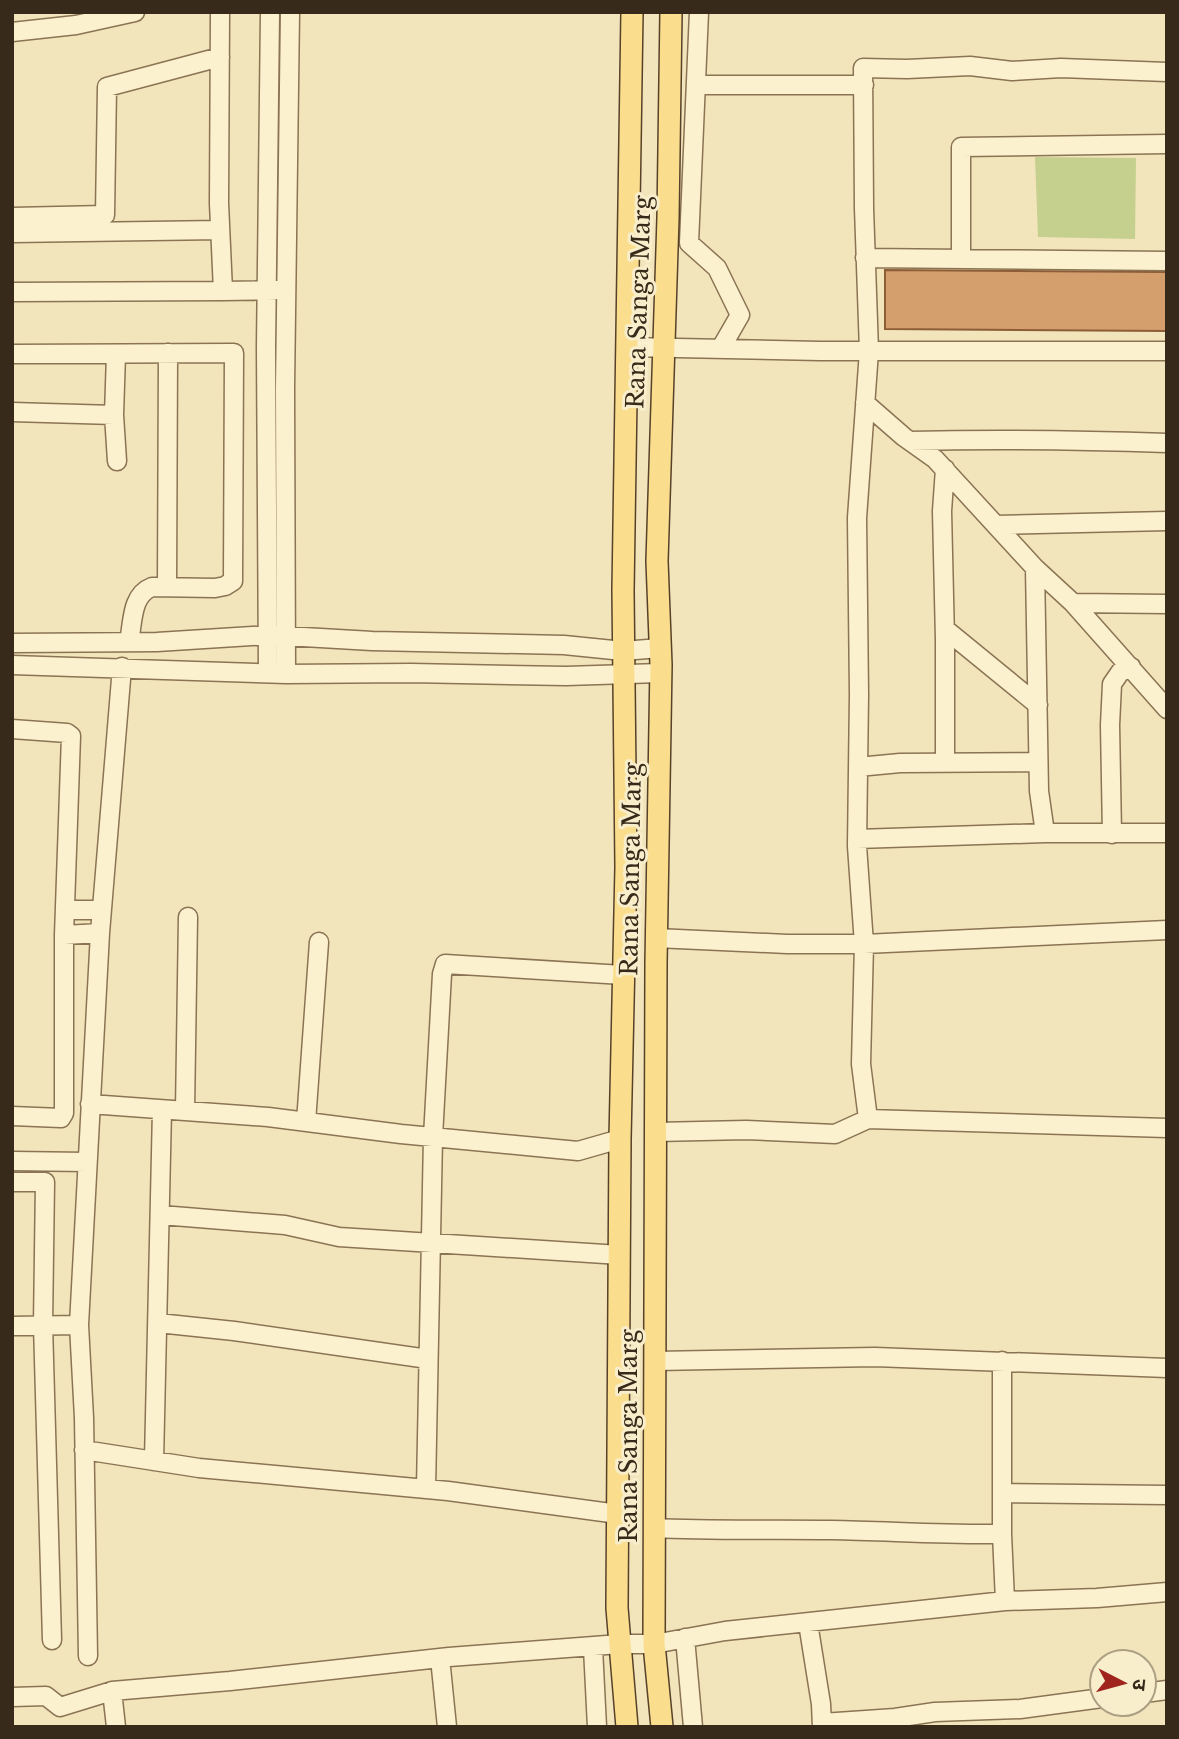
<svg xmlns="http://www.w3.org/2000/svg" width="1179" height="1739" font-family="'Libre Baskerville','Noto Sans Devanagari',serif">
<style>
.green{fill:#c5d08f}
.building{fill:#d49e6d;stroke:#8c5d37;stroke-width:2}
.lines{fill:none;stroke-linecap:round;stroke-linejoin:round}
.minor-casing{stroke:#8a7453;stroke-width:21}
.major-casing{stroke:#574129;stroke-width:24}
.minor{stroke:#fcf1cf;stroke-width:18}
.major{stroke:#fade8e;stroke-width:21}
.labels{text-anchor:middle;stroke-width:6;stroke-linejoin:round;paint-order:stroke}
.street-label{font-size:24px;fill:#382a1a;stroke:#f9eecb}
</style>
<rect width="100%" height="100%" fill="#f2e4bb"/>
<path class="green" d="M1035 157 1136 158 1135 239 1038 237Z"/>
<path class="building" d="M885 270 1167 272V331L885 329Z"/>
<g class="lines">
<g class="minor-casing">
<path id="minor" d="M220 12 219 203 223 291 277 290
M699 12 689 243 717 268 740 315 721 348
M12 32 76 25 135 12
M1167 72 1061 68 1012 71 970 66 907 69 863 68 864 208 869 351 857 518 859 695 857 846 864 944 861 1064 868 1119 1167 1128
M696 85H864
M12 217 105 215 107 87 220 57
M12 233 220 230
M865 258 1167 261
M961 259V147L1167 144
M12 292 223 291
M628 347 820 351H1167
M12 354 234 353 233 581 225 586 215 588 152 587C131 595 133 622 129 642
M116 354 114 415 117 461
M865 403 904 437 935 459 1035 568 1039 791 1045 833
M12 412 114 415
M910 441C996 439 1081 440 1167 443
M996 525 1167 521
M1035 568 1073 603 1167 709
M167 587 168 353
M1073 603 1167 604
M945 629 1038 705
M12 643 157 642 269 635 372 641 564 645 623 651 660 648
M12 665 286 674 411 673 566 676 660 673
M268 673 266 348 270 12
M286 674 285 388 290 12
M12 729 67 733 71 736 64 935
M945 762V640L942 511 945 469
M858 767 900 763 1038 762
M1112 834 1110 725 1112 684 1121 671 1131 667
M857 839 1045 833H1167
M65 910H101
M656 938 787 944H864L1167 930
M90 1104 268 1117 401 1134 578 1151 620 1139
M185 1111 188 917
M12 1116 61 1118 64 1113V935L100 933
M306 1122 319 942
M656 1132 746 1130 835 1134 868 1119
M12 1161 87 1162
M12 1182H45L43 1325 52 1640
M161 1215 285 1225 339 1237 620 1255
M158 1323 234 1331 428 1359
M12 1326 79 1325
M656 1361 875 1357 1167 1368
M1002 1361V1534L1005 1601
M84 1450 199 1468 448 1491 618 1514
M154 1461 162 1110
M426 1489 433 1137 442 974 445 964 623 975
M1002 1493 1167 1495
M655 1528C714 1531 772 1529 831 1530 889 1531 945 1535 1002 1534
M808 1623 821 1704 822 1727
M685 1638 693 1727
M593 1648 597 1727
M88 1656 84 1418 79 1325 100 933 122 667
M440 1658 447 1727
M112 1691 116 1727
M1144 1693 1167 1690
M12 1697 46 1696 60 1707 112 1691 230 1681 449 1657 620 1644H654L725 1631 1005 1601 1097 1598 1167 1592
M822 1723 895 1718 935 1712 1020 1709 1102 1698"/>
</g>
<g class="major-casing">
<path id="major" d="M627 1727 617 1608 620 1139 626 867 623 591 632 12
M662 1727 654 1644 656 963 661 665 657 561 668 218 671 12"/>
</g>
<use href="#minor" class="minor"/>
<use href="#major" class="major"/>
</g>
<g class="labels">
<g class="street-label">
<text transform="translate(639 302) rotate(-88)" y="8">Rana Sanga Marg</text>
<text transform="translate(631 869) rotate(-89)" y="8">Rana Sanga Marg</text>
<text transform="translate(629 1436) rotate(-90)" y="8">Rana Sanga Marg</text>
</g>
</g>
<rect width="1179" height="1739" fill="none" stroke="#382a1a" stroke-width="28"/>
<g transform="translate(1123 1683) rotate(96)"><circle r="33" fill="#f9eecb" stroke="#aca084" stroke-width="2"/>
<path d="M0-5L12 26L0 18L-12 26Z" fill="#9f241e"/>
<text y="-10" font-size="19" font-weight="bold" text-anchor="middle" fill="#382a1a">उ</text>
</g>
</svg>
